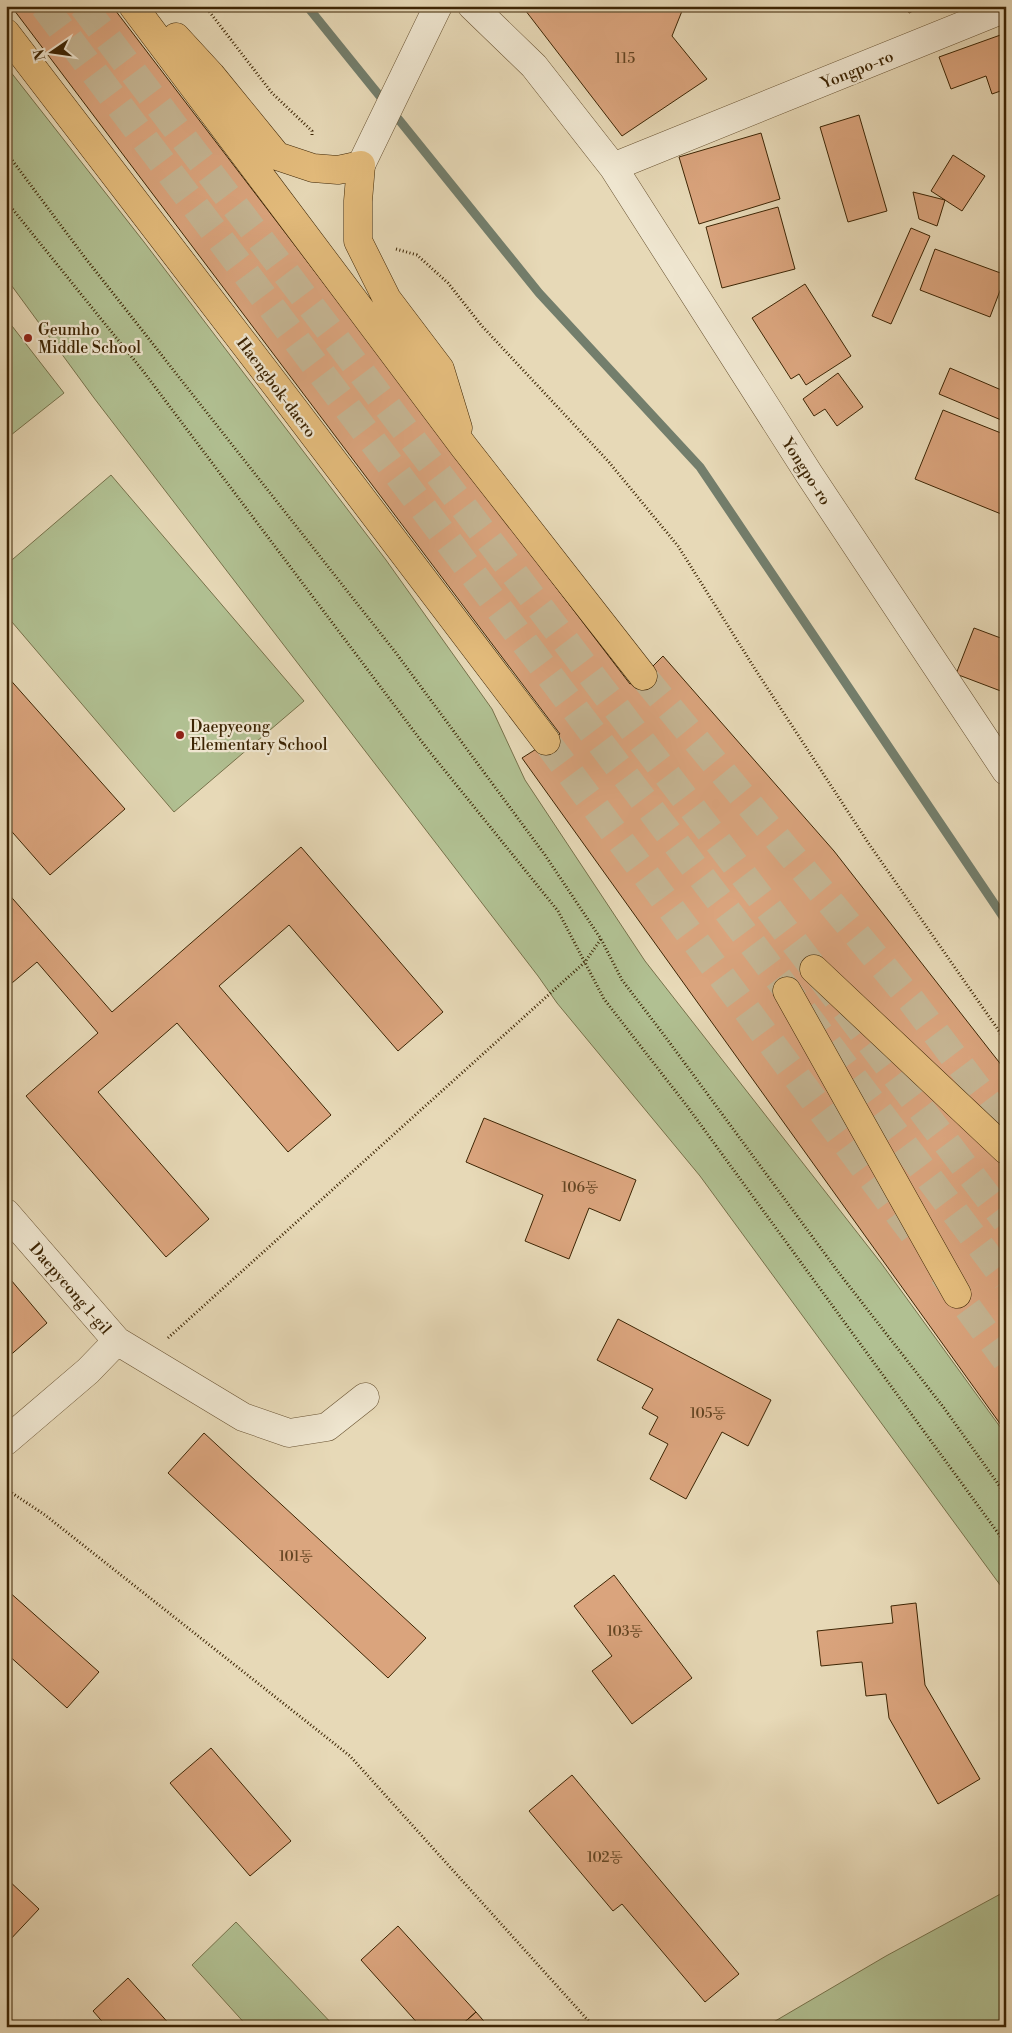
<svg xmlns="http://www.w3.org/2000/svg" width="1012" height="2033" font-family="'Libre Bodoni','Noto Serif KR',serif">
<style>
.green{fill:#b1c092;stroke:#77724b}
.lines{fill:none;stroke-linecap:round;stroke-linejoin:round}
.stream{stroke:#737e6c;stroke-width:9}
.building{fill:#daa47d;stroke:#3d2504}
.highway-tunnel{stroke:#c5b593;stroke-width:28;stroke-dasharray:28 14;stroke-linecap:butt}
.minor-casing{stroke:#685231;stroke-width:29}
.highway-casing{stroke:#3d2504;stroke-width:29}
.path{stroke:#3d2504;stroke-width:3;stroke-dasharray:1 2.5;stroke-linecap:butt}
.minor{stroke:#efe6d0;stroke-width:28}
.highway{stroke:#e4bc7c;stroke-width:28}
.poi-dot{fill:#8f2418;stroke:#efe6d0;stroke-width:2}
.labels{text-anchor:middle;stroke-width:4.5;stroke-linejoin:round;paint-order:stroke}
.number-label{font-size:14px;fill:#644522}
.street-label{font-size:16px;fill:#3d2504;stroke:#efe6d0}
.poi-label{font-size:16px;fill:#3d2504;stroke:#efe6d0;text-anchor:start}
</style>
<rect width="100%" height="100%" fill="#e7d9b7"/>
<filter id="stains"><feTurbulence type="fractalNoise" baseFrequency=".004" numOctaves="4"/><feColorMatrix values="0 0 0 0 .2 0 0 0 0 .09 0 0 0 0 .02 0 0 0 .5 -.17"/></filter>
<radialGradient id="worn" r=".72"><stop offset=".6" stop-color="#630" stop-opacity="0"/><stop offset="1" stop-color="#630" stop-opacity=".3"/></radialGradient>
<path class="green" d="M6 66 144 242 386 560 492 709 525 780 645 961 881 1263 1006 1435V1593L700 1176 557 1003 538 976 94 398 6 278Z
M12 326 64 393 6 439V331Z
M111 475 304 701 174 812 6 615V565Z
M1006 1891V2027H765L886 1956Z
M236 1922 335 2027H248L192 1965Z"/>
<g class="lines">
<path class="stream" d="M307 6 539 293 700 467 1006 921"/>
</g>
<path class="building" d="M11 6H112L630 684 643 676 663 656 834 851 1006 1071V1432L522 758 560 734Z
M522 6H684L672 36 707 79 622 136Z
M905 6H923L909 13Z
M1006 33V89L992 94 986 76 951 89 939 57Z
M859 115 887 211 848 222 820 127Z
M761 133 780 199 699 224 679 157Z
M953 155 985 176 962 211 931 191Z
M913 192 945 200 937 226 919 219Z
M778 207 795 269 722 288 706 227Z
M911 228 930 236 891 324 872 316Z
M935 249 1006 275 990 317 920 290Z
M805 284 851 356 806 385 799 374 791 379 752 318Z
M950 368 1006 392V422L939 394Z
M838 373 863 407 837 426 825 409 814 416 803 399Z
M943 410 1006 435V516L915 479Z
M974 628 1006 640V693L956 674Z
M6 675 125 809 50 875 6 825Z
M301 847 443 1012 398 1051 289 925 219 986 331 1115 288 1152 177 1023 98 1092 209 1219 166 1257 26 1096 98 1033 37 962 6 988V891L112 1012Z
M484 1118 636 1180 620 1221 589 1208 569 1259 525 1241 543 1195 466 1162Z
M6 1276 11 1280 47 1323 6 1359Z
M618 1319 771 1400 748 1446 722 1432 686 1499 650 1479 668 1444 649 1434 658 1417 642 1408 653 1389 597 1360Z
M204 1433 426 1638 388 1678 168 1473Z
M614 1575 692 1678 632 1724 592 1671 612 1656 574 1606Z
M7 1590 99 1672 67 1708 6 1653Z
M916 1603 925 1685 980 1779 938 1804 889 1718 886 1694 866 1696 862 1662 821 1666 817 1631 893 1623 891 1606Z
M211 1748 291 1841 250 1876 170 1783Z
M572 1775 739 1974 705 2002 622 1904 613 1911 529 1811Z
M6 1878 39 1909 7 1943H6Z
M398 1926 476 2012 459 2027H421L361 1960Z
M128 1978 172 2027H107L93 2011Z
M476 2012 489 2027H459Z"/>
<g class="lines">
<path class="highway-tunnel" d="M44 6 1006 1280
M83 6 1006 1221
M643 676 911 1000 1006 1126
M546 741 913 1233
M943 1274 1006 1360"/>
<g class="minor-casing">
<path id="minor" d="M472 6 534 66 613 167 809 474 1006 771
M361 165 438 6
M613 167 1006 8
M6 1213 117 1341 88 1371 6 1441
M117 1341 243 1417 289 1433 327 1427 365 1397"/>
</g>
<g class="highway-casing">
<path id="highway" d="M133 6 464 447 643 676
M6 33 288 401 546 741
M176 37 211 75 277 156 313 168 338 170 361 165 358 201V241L387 299 440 369 458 428
M814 969 1006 1150
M787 991 957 1294"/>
</g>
<path class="path" d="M205 6 272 93 312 131V136
M6 152 86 259 396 653 545 855 601 939 622 980 664 1035 839 1273 944 1408 1006 1495
M6 201 143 371 425 746 558 911 604 999 687 1106 1006 1544
M396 249 417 255 448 283 481 325 608 461 678 546 755 669 869 844 1006 1041
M168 1338 585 962 601 939
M6 1489 45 1515 350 1756 594 2027"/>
<use href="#minor" class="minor"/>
<use href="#highway" class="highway"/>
</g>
<g class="poi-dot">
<circle cx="28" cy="338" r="5"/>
<circle cx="180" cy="735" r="5"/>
</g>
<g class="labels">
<g class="number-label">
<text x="625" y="63">115</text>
<text x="580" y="1192">106동</text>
<text x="708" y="1418">105동</text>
<text x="296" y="1561">101동</text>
<text x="625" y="1636">103동</text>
<text x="605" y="1862">102동</text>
</g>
<g class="street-label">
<text transform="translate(857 69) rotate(-22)" y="6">Yongpo-ro</text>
<text transform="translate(277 387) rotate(53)" y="6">Haengbok-daero</text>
<text transform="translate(807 471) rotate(57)" y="6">Yongpo-ro</text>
<text transform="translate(71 1288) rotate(49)" y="6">Daepyeong 1-gil</text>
</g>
<g class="poi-label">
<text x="38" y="335">Geumho<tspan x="38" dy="18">Middle School</tspan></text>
<text x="190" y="732">Daepyeong<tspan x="190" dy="18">Elementary School</tspan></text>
</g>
</g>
<rect width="1012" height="2033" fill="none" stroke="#e7d9b7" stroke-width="25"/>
<rect x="8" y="8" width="997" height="2018" fill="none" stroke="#3d2504" stroke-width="2.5"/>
<rect x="12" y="12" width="987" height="2008" fill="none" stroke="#3d2504"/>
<g transform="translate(52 52) rotate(257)" stroke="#efe6d0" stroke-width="4" paint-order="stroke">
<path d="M0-4L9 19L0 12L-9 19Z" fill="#3d2504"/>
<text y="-8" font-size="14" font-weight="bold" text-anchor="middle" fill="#3d2504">N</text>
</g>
<rect width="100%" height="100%" filter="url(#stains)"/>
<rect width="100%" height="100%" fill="url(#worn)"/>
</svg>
